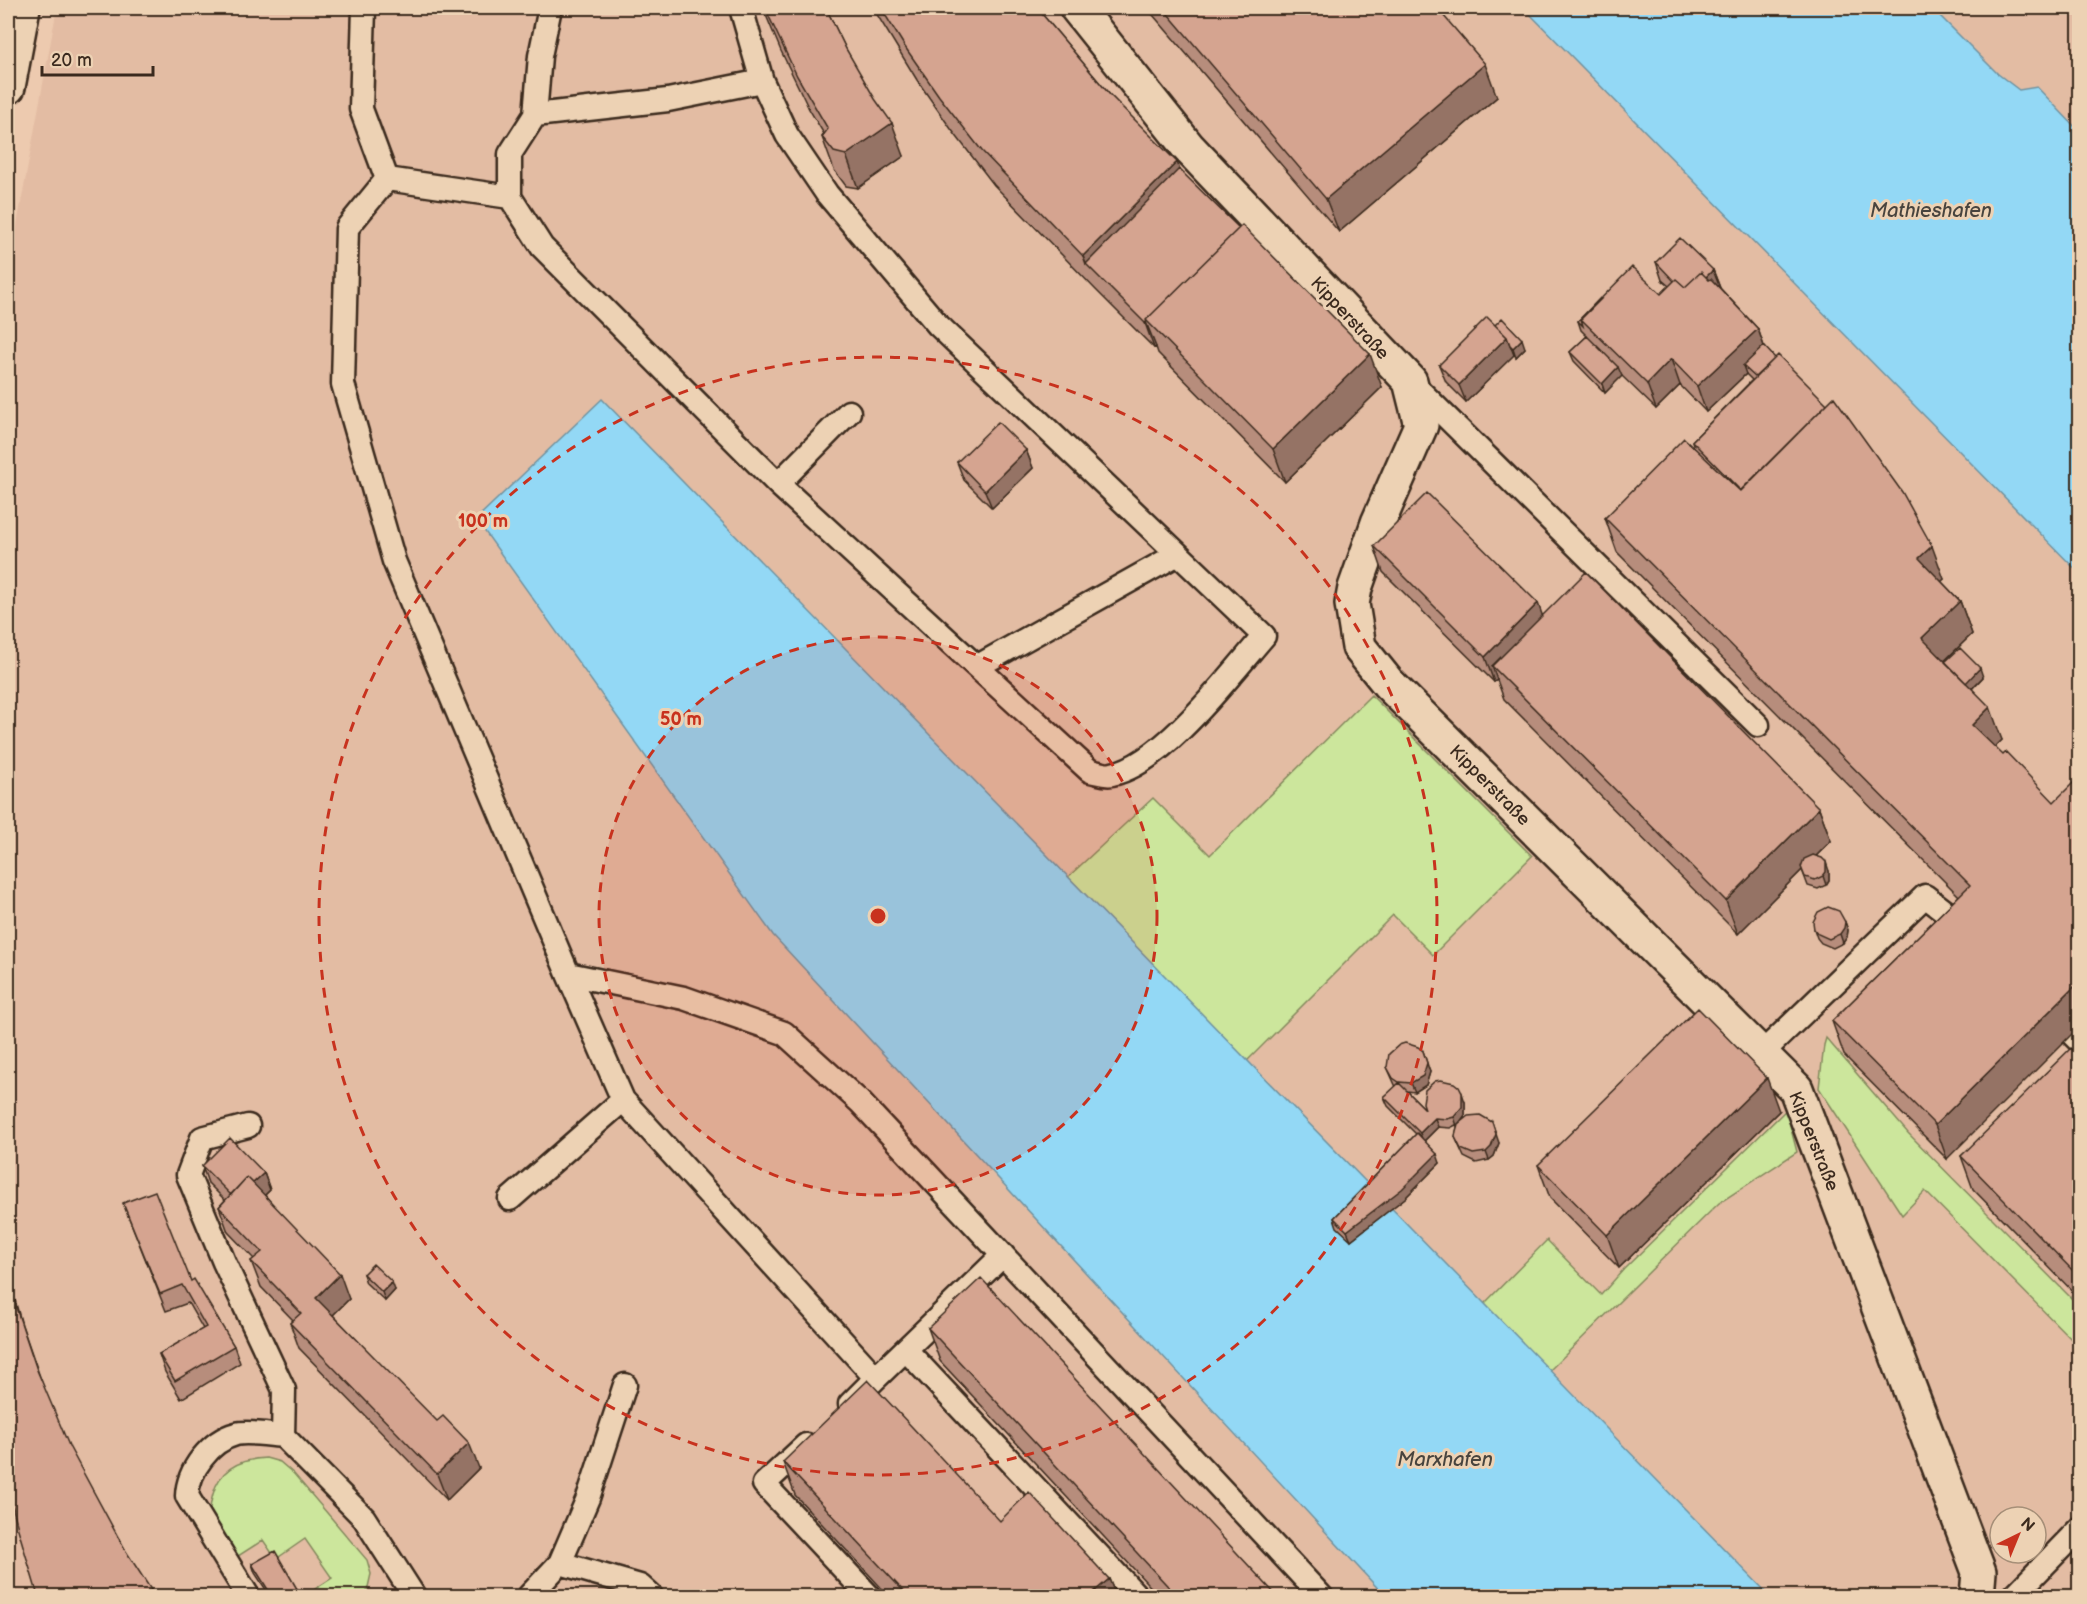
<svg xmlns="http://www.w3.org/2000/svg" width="2087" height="1604" font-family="'Balsamiq Sans',sans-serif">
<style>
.built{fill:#e3bca3;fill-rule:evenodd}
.green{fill:#cce69c;stroke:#84885d;stroke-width:1.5}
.water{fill:#93d8f5;stroke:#70929f;stroke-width:1.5}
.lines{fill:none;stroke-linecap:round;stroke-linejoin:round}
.lane-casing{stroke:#3b2a1e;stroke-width:27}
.street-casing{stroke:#3b2a1e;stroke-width:38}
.secondary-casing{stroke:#3b2a1e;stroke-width:38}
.lane{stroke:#edd2b4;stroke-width:22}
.street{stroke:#edd2b4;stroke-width:33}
.secondary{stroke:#edd2b4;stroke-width:33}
.wall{fill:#b78d7c;stroke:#3b2a1e;stroke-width:1.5}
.shaded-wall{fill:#957365;stroke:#3b2a1e;stroke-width:1.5}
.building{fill:#d5a490;stroke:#3b2a1e;stroke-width:1.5}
.ring{fill:none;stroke:#c8321e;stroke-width:3;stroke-dasharray:10 8}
.labels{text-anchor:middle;stroke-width:6;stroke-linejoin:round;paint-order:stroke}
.street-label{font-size:18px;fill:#3b2a1e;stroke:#edd2b4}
.water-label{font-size:20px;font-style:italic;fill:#48443e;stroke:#edd2b4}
.centre{fill:#c8321e;stroke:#edd2b4;stroke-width:3}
.ring-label{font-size:18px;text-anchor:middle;font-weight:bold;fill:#c8321e;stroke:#edd2b4;stroke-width:6;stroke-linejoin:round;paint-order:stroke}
</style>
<rect width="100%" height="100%" fill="#edcaaf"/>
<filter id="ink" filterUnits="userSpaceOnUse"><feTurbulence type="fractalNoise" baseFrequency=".0167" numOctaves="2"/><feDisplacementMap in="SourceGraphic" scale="12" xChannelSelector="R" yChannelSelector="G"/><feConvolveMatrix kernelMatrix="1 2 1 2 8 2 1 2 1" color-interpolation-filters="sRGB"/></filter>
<g filter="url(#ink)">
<path class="built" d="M57 8H2079V1596H8V274ZM2000 1517H2036V1553H2000Z"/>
<path class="green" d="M1371 695 1532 856 1433 955 1393 915 1247 1061 1068 877 1153 798 1210 855Z
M1826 1038 1908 1133 2079 1306V1347L1925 1191 1902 1215 1819 1088 1824 1045Z
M1786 1110 1797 1152 1719 1203 1549 1371 1484 1304 1547 1240 1601 1295 1624 1269Z
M266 1458 280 1462 294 1474 367 1560 371 1574 366 1596H320L315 1589 332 1578 305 1539 276 1559 263 1540 232 1560C226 1548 213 1530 210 1518 209 1510 211 1501 213 1494 220 1468 240 1459 266 1458Z"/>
<path class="water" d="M1524 8H1932L1998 74 2019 90 2037 87 2079 131V573Z
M602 399 1770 1596H1385L773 935 481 526 474 521Z"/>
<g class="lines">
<g class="lane-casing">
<path id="lane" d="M364 8 361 109 387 179 347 228 343 384 394 561 568 974 684 998 784 1033 860 1102 1321 1596
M550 8 540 56 535 115 510 154V197L542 247 778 484 1090 771C1097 772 1106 776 1112 774 1163 764 1230 675 1264 636L938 325 827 194 787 135 762 81 741 8
M535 115 668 100 762 81
M387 179 510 197
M1411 382 1758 725
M778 484 849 412
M978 666 1178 554
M568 974 623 1100 876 1378 850 1404
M2072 1034 2080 1042
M1761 1054 1925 896 1967 928
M248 1126 202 1138 188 1175 224 1262 284 1390 283 1436
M510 1199 623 1100
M906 1350 1137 1596
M876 1378 1003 1255
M806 1445 764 1484 869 1596
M560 1563 640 1586 651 1596
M248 1596 187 1496C188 1470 210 1441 236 1434 248 1431 270 1435 283 1436L364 1518 414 1596
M529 1596 560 1563 588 1498 625 1385
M2014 1596 2080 1528"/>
</g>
<g class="street-casing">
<path id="street" d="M1077 8 1188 147 1410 381 1421 425 1378 523 1355 588 1352 604 1359 647 1388 683 1796 1089 1979 1572 1977 1596"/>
</g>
<g class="secondary-casing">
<path id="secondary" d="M8 87 23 8"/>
</g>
<use href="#lane" class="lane"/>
<use href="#street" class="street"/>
<use href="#secondary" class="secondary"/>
</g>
<path class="wall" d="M763 8H826L846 49 904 156 858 188 846 186 834 170 822 137 824 134 809 109 781 51Z
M873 8H1037L1110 95 1382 387 1285 482 1158 353 1156 347 1154 348 1095 289 994 185 951 129 917 80Z
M1147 8H1437L1497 97 1339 232Z
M1656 262 1713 270 1720 288 1758 329 1764 346 1944 579 1941 581 1960 601 1972 634 1944 661 1983 677 1972 689 2002 740 1995 747 1947 1159 1844 1055 1832 1021 1959 896 1617 552 1605 518 1694 448 1692 441 1752 380 1746 374 1706 412 1680 385 1656 409 1621 375 1605 393 1574 361 1570 352 1587 336 1581 330 1578 321 1601 299 1661 294 1669 286 1662 280Z
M1495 325 1525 348 1516 357 1514 354 1466 402 1446 382 1439 365Z
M1026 450 1033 468 992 508 964 480 957 462Z
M1374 546 1542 615 1819 808 1831 841 1816 856 1829 871V880L1826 885 1818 889 1808 886 1802 870 1738 934 1504 699 1497 680 1494 682 1383 572Z
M1845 922 1848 930 1847 937 1843 943 1833 948 1821 943 1817 938 1814 929Z
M2079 1057V1298L1973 1189 1961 1156Z
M1387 1067 1430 1072 1426 1085 1415 1092 1407 1091 1425 1109 1465 1102V1115L1458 1124 1499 1143 1494 1156 1489 1160 1476 1163 1464 1157 1459 1146 1455 1137 1458 1124 1450 1128 1438 1127 1424 1141 1440 1163 1405 1198 1351 1240 1337 1227 1334 1218 1416 1134 1388 1106 1384 1097 1396 1087Z
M1779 1111 1619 1268 1550 1198 1538 1165Z
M202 1166 264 1173 270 1190 265 1195 349 1299 333 1315 479 1468 447 1500 299 1348 290 1323 293 1320 261 1287 251 1261 254 1259 228 1232 219 1207 225 1200 208 1183Z
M123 1203 191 1281 234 1346 240 1363 181 1399 165 1372 159 1354 203 1329 188 1303 166 1311Z
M363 1274 395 1290 385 1301 366 1283Z
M928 1328 1277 1596H1159L940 1361Z
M783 1462 1000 1521 1109 1579 1116 1596H889L795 1495Z
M252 1564 300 1594 301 1596H270L255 1573Z"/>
<path class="shaded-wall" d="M1485 64 1497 97 1339 232 1326 199Z
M892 123 904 156 858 188 846 155Z
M1177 162 1189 195 1086 264 1083 256Z
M1713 270 1720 288 1688 295Z
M1146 322 1156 347 1154 348 1145 323Z
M1758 329 1767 355 1743 366 1746 374 1706 412 1697 386Z
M1507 337 1514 355 1466 402 1459 385Z
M1522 339 1525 348 1516 357 1513 348Z
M1370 354 1382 387 1285 482 1273 449Z
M1671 359 1680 385 1656 409 1647 384Z
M1618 367 1622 376 1605 393 1602 384Z
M1026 450 1033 468 992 508 985 491Z
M1932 546 1944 579 1932 591 1919 558Z
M1960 601 1972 634 1934 671 1922 638Z
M1538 603 1547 629 1492 666 1497 680 1494 682 1485 657Z
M1980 668 1983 677 1964 696 1961 687Z
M1990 707 2002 740 1984 758 1972 725Z
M1819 808 1831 841 1738 934 1726 901Z
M1826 862 1829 871V880L1826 885 1823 876Z
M1845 922 1848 930 1847 937 1843 943 1840 934Z
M2079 982V1027L1947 1159 1935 1125Z
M1423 1051 1430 1072 1426 1085 1415 1092 1411 1083Z
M1767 1078 1779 1111 1619 1268 1607 1235Z
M1462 1093 1465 1102V1115L1457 1126 1454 1117Z
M1435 1118 1438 1127 1423 1142 1420 1133Z
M1492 1122 1499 1143 1494 1156 1489 1160 1486 1152Z
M1437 1154 1440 1163 1405 1198 1351 1240 1347 1231Z
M264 1173 270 1190 242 1217 235 1200Z
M340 1274 349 1299 325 1323 316 1298Z
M8 1278 13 1293 22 1325 49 1403 10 1292 8 1284Z
M392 1282 395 1290 385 1301 382 1292Z
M469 1443 479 1468 447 1500 437 1474Z
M1109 1579 1116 1596H1089Z"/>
<path class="building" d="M765 8H826L846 49 875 99 892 123 846 155 834 152 822 137 828 129 797 76Z
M881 8H1037L1110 95 1177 162 1083 256 982 151 939 96 905 47Z
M1163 8H1437L1485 64 1326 199Z
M1179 169 1239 228 1146 320 1147 321 1145 323 1086 264Z
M1242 225 1370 354 1273 449 1146 320Z
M1680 238 1713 270 1706 277 1701 272 1685 287 1676 279 1674 281 1656 262Z
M1632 267 1661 294 1676 279 1685 287 1701 272 1709 280 1711 279 1758 329 1697 386 1671 359 1647 384 1581 319Z
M1600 298 1601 299 1581 319 1583 326 1578 321Z
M1487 317 1507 337 1459 385 1439 365Z
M1502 318 1522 339 1513 348 1510 345 1507 337 1495 325Z
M1587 336 1618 367 1602 384 1570 352Z
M1764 346 1775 358 1755 377 1743 366Z
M1778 355 1827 404 1741 491 1692 441Z
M1834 397 1902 492 1932 546 1919 558 1960 601 1922 638 1990 707 1972 725 2003 755 2006 752 2054 802 2079 777V982L1935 1125 1832 1021 1970 885 1605 518 1684 438 1740 491Z
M998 422 1026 450 985 491 957 462Z
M1427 493 1538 603 1485 657 1374 546Z
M1586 572 1819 808 1726 901 1492 666Z
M1960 648 1980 668 1966 683 1945 662Z
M1813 855 1822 858 1826 862V872L1823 876 1815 880 1805 877 1801 867 1804 859Z
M1828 907 1839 911 1845 922 1844 928 1840 934 1829 939 1818 934 1814 929 1813 922 1818 912Z
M1698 1008 1767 1078 1607 1235 1538 1165Z
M1405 1043 1418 1047 1423 1051 1427 1063 1423 1076 1411 1083 1399 1082 1393 1078 1387 1067 1389 1054 1399 1045Z
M2071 1048 2079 1057V1277L1961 1156Z
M1441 1080 1454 1083 1459 1087 1462 1093V1107L1454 1117 1447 1119 1435 1118 1420 1133 1384 1097 1399 1083 1425 1109 1423 1103 1425 1090 1435 1081Z
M1480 1115 1492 1122 1496 1134 1491 1147 1486 1152 1473 1154 1461 1149 1455 1137 1456 1131 1458 1124 1468 1116Z
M1417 1133 1437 1154 1402 1189 1347 1231 1334 1218Z
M230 1138 264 1173 253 1183 247 1177 231 1195 202 1166Z
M247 1177 340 1274 316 1298 437 1421 443 1416 469 1443 437 1474 290 1323 301 1313 251 1261 262 1252 219 1207Z
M155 1191 191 1281 194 1279 234 1346 175 1381 159 1354 206 1327 182 1285 160 1294 123 1203Z
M373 1264 392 1282 382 1292 363 1274Z
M981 1278 1277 1596H1177L928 1328Z
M8 1284 37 1370 70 1448 124 1548 155 1596H38L18 1529 8 1487Z
M868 1380 1000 1521 1029 1492 1109 1579 1089 1596H908L783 1462Z
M275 1551 300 1594 295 1596H272L252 1564Z"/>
</g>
<circle cx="878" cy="916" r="279" fill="#c8321e" fill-opacity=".12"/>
<g class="ring">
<circle cx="878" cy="916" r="279"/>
<circle cx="878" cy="916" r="559"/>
</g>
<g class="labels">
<g class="street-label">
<text transform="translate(1350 318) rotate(47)" y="6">Kipperstraße</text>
<text transform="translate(1490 785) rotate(45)" y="6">Kipperstraße</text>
<text transform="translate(1814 1141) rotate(68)" y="6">Kipperstraße</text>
</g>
<g class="water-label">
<text x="1931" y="217">Mathieshafen</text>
<text x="1445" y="1466">Marxhafen</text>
</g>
</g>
<circle cx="878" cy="916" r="9" class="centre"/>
<g class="ring-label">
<text x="483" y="527">100 m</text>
<text x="681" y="725">50 m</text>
</g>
<rect width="2087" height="1604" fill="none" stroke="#edd2b4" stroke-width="30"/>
<rect x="15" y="15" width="2057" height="1574" fill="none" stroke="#3b2a1e" stroke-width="2" filter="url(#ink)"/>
<g transform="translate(2018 1535) rotate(43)"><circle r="28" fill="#edd2b4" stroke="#a68f78" stroke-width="1.5"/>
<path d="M0-4.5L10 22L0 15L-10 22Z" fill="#c8321e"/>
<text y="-9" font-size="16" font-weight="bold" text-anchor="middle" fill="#3b2a1e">N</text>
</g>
<path d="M42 66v9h111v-9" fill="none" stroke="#3b2a1e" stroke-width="3"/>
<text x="51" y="66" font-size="18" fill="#3b2a1e" stroke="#edd2b4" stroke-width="4.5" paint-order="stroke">20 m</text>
</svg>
